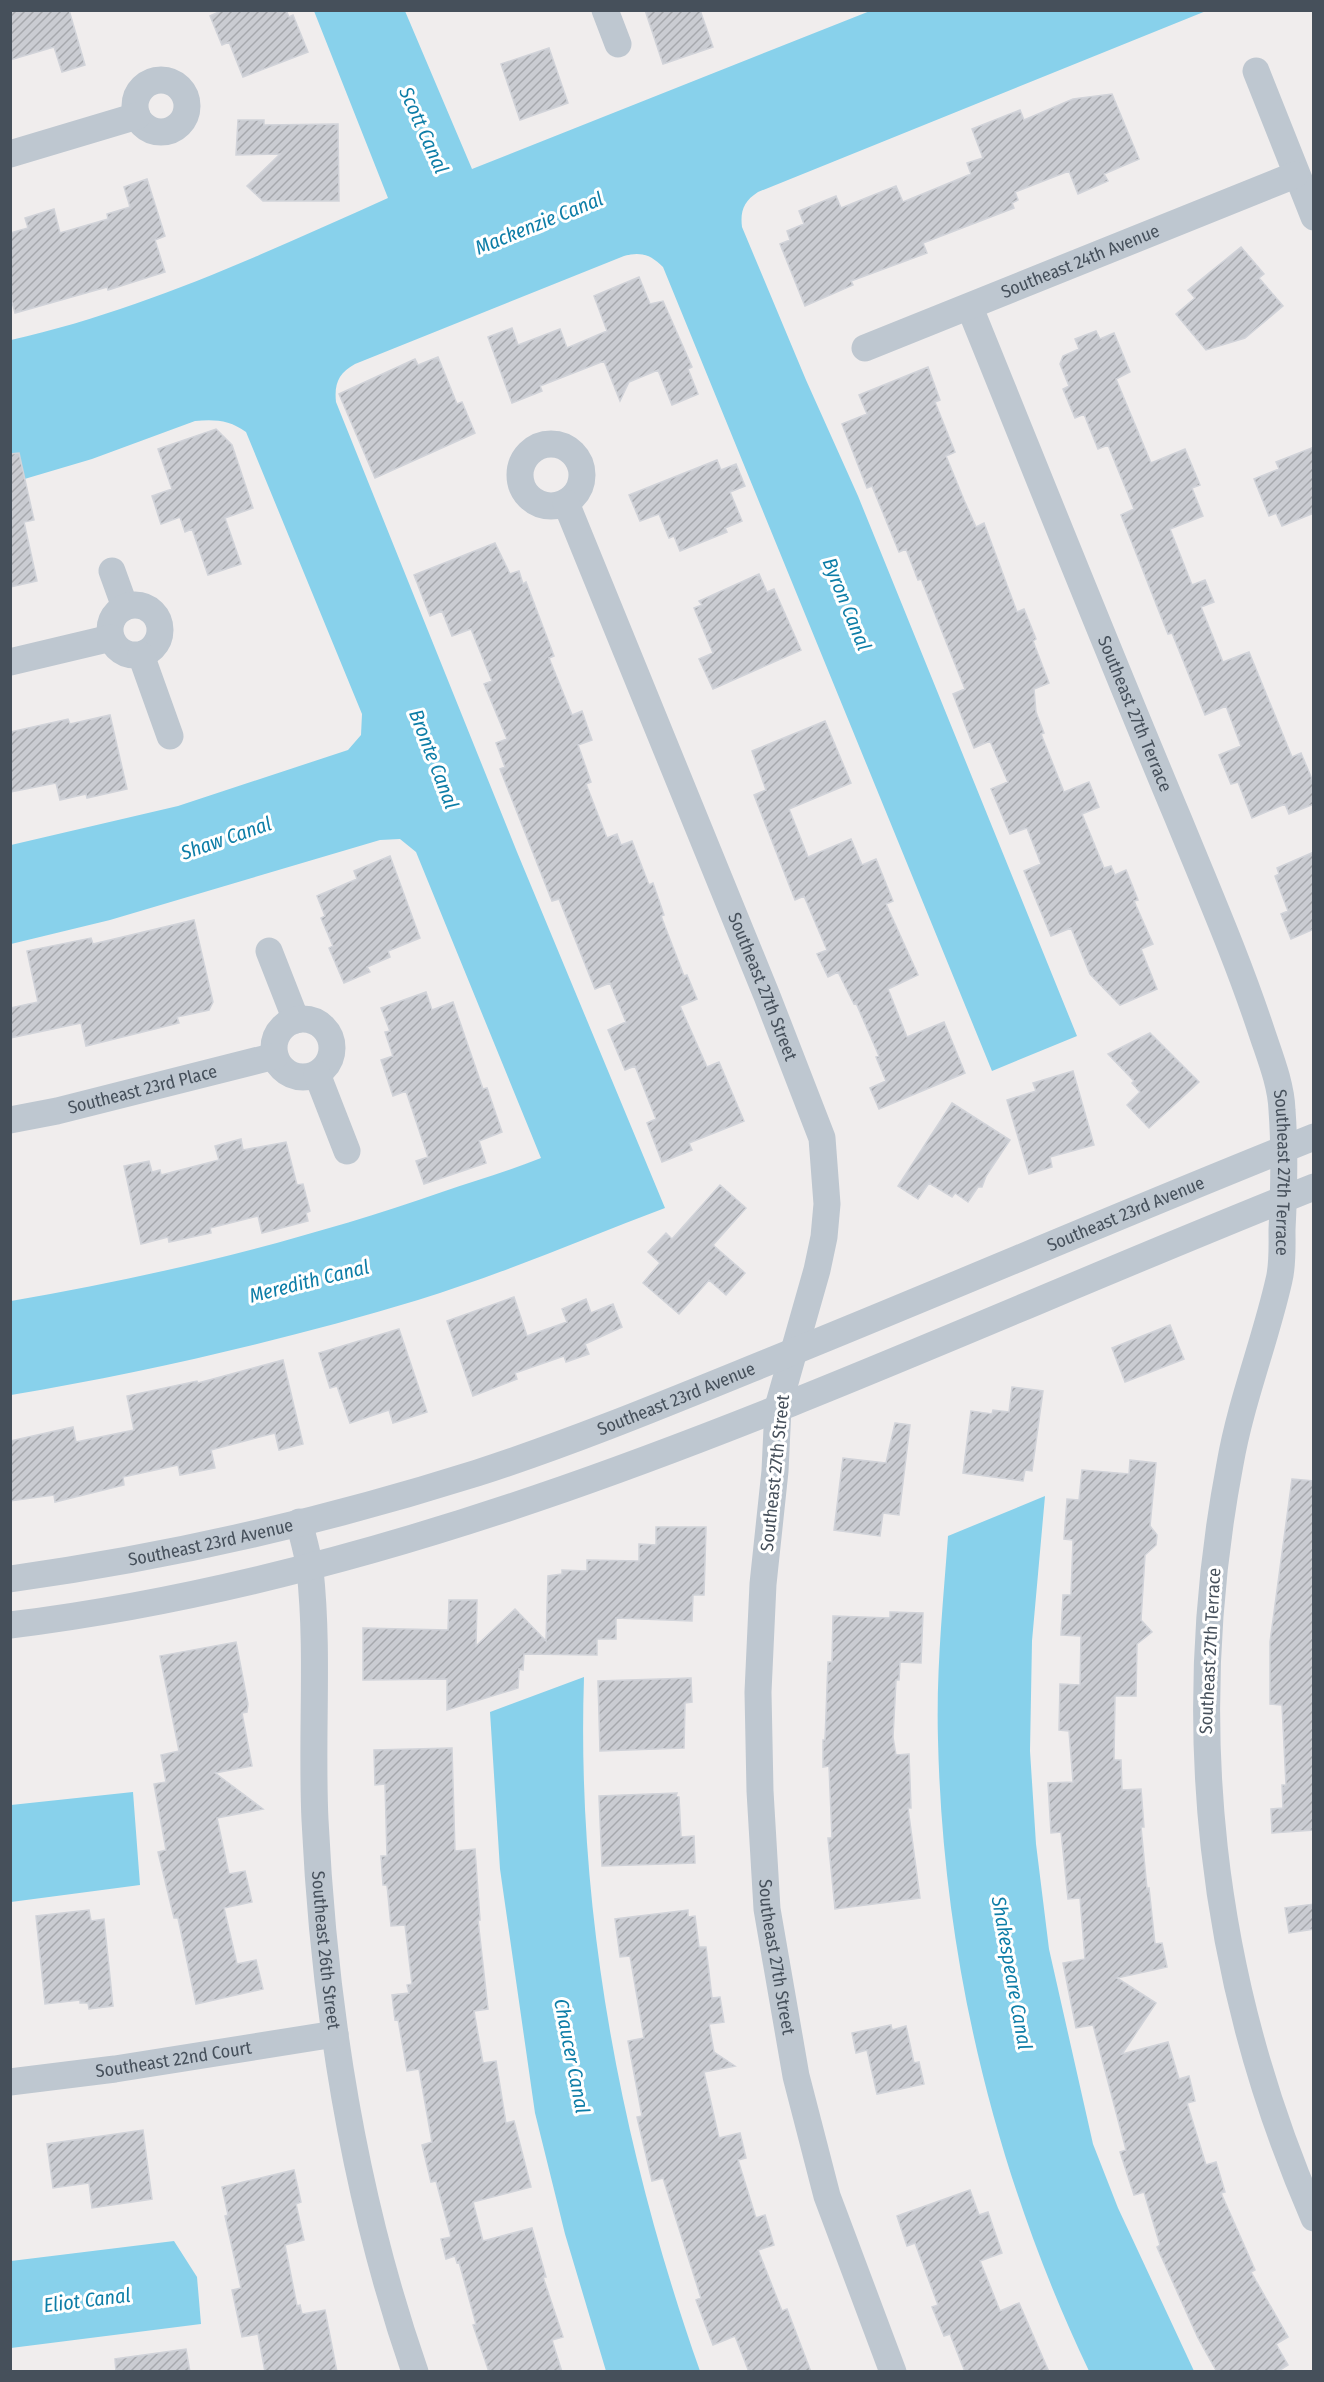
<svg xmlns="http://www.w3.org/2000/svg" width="1324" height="2382" font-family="'Fira Sans Condensed',sans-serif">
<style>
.water{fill:#88d1eb}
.building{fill:url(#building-hatch);stroke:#d1d3d9;stroke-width:1.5}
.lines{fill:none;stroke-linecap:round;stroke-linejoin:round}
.minor{stroke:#bec7d0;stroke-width:27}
.labels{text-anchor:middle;stroke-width:6;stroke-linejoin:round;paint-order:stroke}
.street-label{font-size:18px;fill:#46505b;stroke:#fff}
.water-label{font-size:20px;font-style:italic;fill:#0d7da7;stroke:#fff}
</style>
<defs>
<pattern id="building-hatch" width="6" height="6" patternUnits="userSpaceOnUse" patternTransform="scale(1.5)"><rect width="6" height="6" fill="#caccd2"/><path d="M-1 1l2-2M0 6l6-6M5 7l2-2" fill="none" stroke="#a6a8ad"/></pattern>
</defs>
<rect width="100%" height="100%" fill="#f0eded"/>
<path class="water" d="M314 11H405L472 169 870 11H1206L758 192C744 201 740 211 742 227L806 380 858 496 1077 1036 992 1071 663 267C651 255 641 251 624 256L355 364C339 373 334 383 336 402L517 852 665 1208C583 1239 502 1274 418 1300 285 1340 148 1372 11 1395V1301C157 1276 301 1241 442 1192 475 1181 509 1171 541 1158L416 852 400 839 380 840 110 920 11 944V845L178 806 348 750 361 735 362 714 246 432C230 420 214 419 195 421L92 459 11 483V340C143 310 265 253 388 198Z
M1045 1496 1032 1641 1030 1751 1036 1844 1049 1949 1093 2144 1118 2208 1194 2371H1089C995 2174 943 1959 938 1740 936 1672 943 1604 948 1536Z
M584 1677C576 1913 622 2150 700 2371H606L565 2234 535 2113 500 1869 490 1712Z
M133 1792 140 1885 11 1902V1805Z
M174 2241 197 2277 201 2324 11 2348V2261Z"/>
<path class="building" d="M10 10H69L85 65 62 72 54 47 10 60Z
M223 10H286L289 17 293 15 308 52 243 77 229 42 222 45 210 16Z
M645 10H700L713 47 663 64Z
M549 48 568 103 520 120 501 64Z
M1112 94 1139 159 1104 174 1108 181 1078 194 1069 171 1015 192 1018 200 1012 203 1014 208 923 243 927 253 851 281 853 285 805 306 780 244 790 240 787 231 804 224 799 211 836 196 841 208 896 186 903 202 971 174 967 163 983 158 972 129 1020 110 1024 120 1073 99Z
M238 120H264V125L338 124 339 201H263L247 186 280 154 236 155Z
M147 179 165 236 155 240 165 272 108 290 107 287 15 313 10 295V233L28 228 25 218 54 209 60 233 108 219 107 214 130 207 124 187Z
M1241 247 1264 274 1259 278 1283 306 1245 338 1206 350 1176 314 1195 298 1188 290Z
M639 277 650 304 663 301 692 367 688 369 698 394 672 405 658 370 629 382 620 401 604 361 540 386 542 391 512 403 488 337 512 328 518 345 560 329 567 348 607 331 594 296Z
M1096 331 1100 339 1114 333 1130 372 1116 379 1151 463 1185 449 1200 485 1192 488 1203 516 1170 529 1192 585 1205 580 1214 602 1201 607 1223 662 1249 652 1292 757 1301 753 1314 784V804L1289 814 1285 804 1252 818 1238 782 1231 784 1219 755 1241 746 1226 706 1205 715 1172 633 1168 634 1121 515 1134 509 1108 445 1098 449 1084 414 1075 418 1063 389 1069 386 1060 364 1063 356 1079 349 1075 339Z
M438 357 457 404 462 402 475 433 375 478 339 394 415 359 418 365Z
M928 367 940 400 935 402 955 452 946 456 964 500 976 527 984 523 1017 612 1024 609 1036 639 1033 641 1049 683 1034 689 1036 712 1044 733 1041 734 1064 792 1089 782 1099 807 1082 814 1104 868 1111 866 1115 875 1126 870 1138 900 1134 901 1153 944 1141 949 1157 989 1120 1005 1090 974 1071 928 1051 936 1024 871 1041 864 1027 828 1010 834 991 789 1008 782 990 741 974 748 953 694 965 689 921 579 918 580 906 549 899 552 872 486 867 488 842 424 867 414 859 395Z
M216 429 232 445 253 508 225 518 241 564 208 575 192 529 185 532 180 517 161 524 152 496 172 489 158 449Z
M1314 447V513L1282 526 1276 513 1269 516 1254 479 1279 469 1276 462Z
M19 453 34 520 24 522 37 581 10 587V454Z
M717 460 721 470 736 464 745 486 730 492 742 521 725 528 727 532 680 551 674 536 669 538 659 514 640 521 629 495Z
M495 543 510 574 519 571 523 584 526 582 554 656 549 658 572 715 582 711 592 740 578 745 591 782 586 784 607 838 617 834 621 845 632 841 649 885 653 883 664 915 661 916 684 976 687 975 697 999 680 1006 707 1067 719 1062 744 1121 689 1143 692 1150 662 1162 647 1123 656 1119 635 1066 625 1070 608 1030 626 1022 610 983 595 989 559 899 552 901 500 769 505 767 496 743 507 739 484 684 492 681 471 629 452 636 442 611 430 616 414 575Z
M759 574 767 592 774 589 801 650 713 689 699 659 713 653 694 608 702 605 699 601Z
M110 715 127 789 87 798 86 794 60 800 56 783 10 792V732L68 719 70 724Z
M825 721 851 783 789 809 808 857 851 839 862 865 876 859 893 901 886 904 918 975 888 989 907 1037 944 1022 965 1073 879 1109 870 1088 886 1081 876 1057 879 1056 856 1003 854 1004 838 972 828 977 817 954 827 950 804 896 795 900 754 795 766 790 752 751Z
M1314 852V929L1291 939 1281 914 1288 911 1275 876 1279 874 1277 868Z
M390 856 420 938 388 951 390 957 367 967 370 972 344 983 329 948 333 946 321 918 325 916 317 896 357 879 354 871Z
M194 920 213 1002 209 1010 177 1017 179 1023 86 1046 81 1023 10 1038V1008L38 1002 27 951 91 938 93 944Z
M426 992 432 1010 453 1002 483 1089 487 1088 502 1132 479 1141 486 1163 424 1184 416 1161 428 1157 406 1091 393 1096 381 1060 393 1056 385 1032 390 1031 381 1008Z
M1150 1033 1199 1082 1149 1128 1127 1105 1140 1092 1132 1083 1134 1081 1108 1054Z
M1073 1071 1094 1145 1050 1157 1052 1167 1029 1174 1007 1100 1036 1091 1033 1083Z
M952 1103 1010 1140 986 1176 982 1187H978L968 1202 955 1193 952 1197 929 1183 918 1199 898 1186Z
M241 1139 243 1150 286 1142 297 1185 303 1184 310 1211 306 1213 308 1221 262 1233 258 1216 210 1228 211 1233 169 1242 168 1237 141 1244 124 1166 149 1161 152 1172 160 1170 161 1175 219 1160 215 1146Z
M720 1185 746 1208 713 1245 745 1273 726 1295 709 1280 679 1314 643 1283 660 1263 648 1252 666 1233 672 1239Z
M514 1297 527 1336 567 1322 562 1309 586 1299 591 1313 613 1304 622 1327 585 1344 589 1354 566 1362 564 1356 515 1373 517 1379 473 1396 447 1321Z
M1170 1325 1184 1359 1125 1382 1112 1348Z
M399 1329 427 1412 393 1423 389 1410 350 1423 337 1386 330 1388 319 1353Z
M283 1360 303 1444 279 1450 275 1433 211 1450 215 1468 180 1475 178 1465 123 1477 124 1485 55 1502 54 1495 10 1501V1441L73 1427 76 1442 134 1430 127 1396 197 1381 198 1383Z
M1012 1387 1043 1391 1032 1471 1025 1470 1023 1481 963 1473 971 1411 992 1414 993 1410 1009 1412Z
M895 1423 910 1425 899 1515 883 1513 880 1536 834 1530 843 1458 886 1463Z
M1130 1460 1156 1463 1150 1526 1157 1535 1156 1545 1145 1555 1141 1620 1152 1632 1137 1644 1136 1696H1115L1114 1760H1121L1122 1790 1141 1789 1144 1827H1141L1147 1889 1149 1888 1155 1944 1162 1943 1167 1967 1117 1978 1156 2003 1122 2054 1168 2042 1179 2079 1189 2076 1195 2101 1187 2103 1206 2165 1216 2162 1225 2192 1221 2193 1255 2270 1251 2272 1288 2337 1276 2344 1288 2365 1277 2372H1217L1198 2338 1157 2247 1160 2245 1144 2192 1134 2195 1120 2152 1126 2150 1093 2025 1076 2028 1063 1963 1085 1959 1080 1898 1068 1899 1061 1832 1051 1833 1048 1783 1073 1782 1069 1731 1059 1730 1060 1684 1080 1685 1081 1636 1061 1635 1063 1595H1071L1073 1540 1064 1539 1067 1499 1079 1500 1082 1470 1129 1474Z
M1292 1479 1314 1481V1830L1272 1833 1271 1809 1283 1808 1282 1785H1286L1282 1705 1270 1704V1642Z
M656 1527H706L704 1595H693L692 1621 616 1618V1639H597V1655L524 1654 523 1670 519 1669 518 1688 447 1710V1679L363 1680V1628L448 1630 449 1600H477L476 1646 515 1609 546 1641 548 1576 562 1574V1570L587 1571V1560L639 1561V1544L656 1545Z
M890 1612 923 1613 921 1663 900 1662 899 1680H896L893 1737 896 1755 909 1754 911 1808H908L920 1898 835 1909 828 1838H832L829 1766 823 1767V1740H825L828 1662H832L833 1616 890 1618Z
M236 1642 248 1704 247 1712 242 1713 252 1766 215 1773 263 1809 217 1818 229 1874 245 1871 252 1902 224 1908 237 1964 256 1960 263 1989 196 2004 178 1918H174L158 1852 166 1850 154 1784 166 1782 161 1755 179 1751 160 1656Z
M691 1678 692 1702 685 1703 684 1748 600 1751 598 1681Z
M452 1748 455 1851 475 1849 480 1920H478L488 2009 474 2011 483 2063 496 2061 506 2123 514 2121 531 2187 473 2202 483 2241 532 2228 546 2277H543L563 2337 552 2340 562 2372H489L473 2325 476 2324 459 2262 457 2263 455 2256 446 2259 441 2239 451 2237 436 2181 431 2182 422 2145 432 2142 419 2069 407 2071 398 2019 395 2020 392 1995 409 1993 407 1985 412 1984 405 1925 391 1926 387 1885H383L381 1856H387L385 1784 375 1785 374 1750Z
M677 1793 676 1796 679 1797 681 1837 694 1836 695 1863 602 1866 599 1796Z
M1314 1904V1929L1289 1933 1285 1908Z
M89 1910 91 1921 104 1919 113 2006 89 2009 88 2003H80V2000L45 2004 36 1916Z
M688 1910V1917L695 1916 699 1947H706L712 1998 720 1997 724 2022 709 2024 714 2052 735 2066 704 2072 719 2138 740 2133 746 2158 738 2160 756 2218 765 2215 774 2245 758 2250 782 2311 787 2309 811 2372H749L735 2336 713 2345 696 2300 701 2298 663 2178 652 2181 637 2117 642 2116 628 2041 644 2038 630 1956 620 1957 615 1919Z
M891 2025 892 2030 906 2026 914 2063 919 2062 924 2084 877 2094 867 2050 856 2053 852 2033Z
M143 2130 152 2199 92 2208 89 2183 53 2188 47 2144Z
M294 2170 301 2202 296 2204 304 2240 285 2245 297 2306 300 2305 302 2314 325 2310 337 2372H265L258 2334 242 2337 232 2290 241 2288 225 2216 228 2215 222 2187Z
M970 2190 979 2215 988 2212 1002 2253 980 2261 1000 2311 1019 2303 1049 2372H965L950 2334 944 2336 932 2307 938 2305 915 2243 907 2246 897 2216Z
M186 2349 190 2372H116L115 2359Z"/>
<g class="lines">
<g class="minor">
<path d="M605 10 618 44"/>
<path d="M1256 71 1314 217"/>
<circle cx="161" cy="106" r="26"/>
<path d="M10 154 137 116"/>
<path id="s1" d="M970 308C1039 478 1107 649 1178 818 1207 889 1238 960 1262 1033 1270 1057 1281 1084 1282 1110 1285 1150 1284 1190 1282 1230 1282 1246 1283 1264 1279 1280 1265 1342 1241 1401 1230 1464 1181 1722 1209 1977 1314 2218"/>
<path id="s2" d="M865 348 1295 175"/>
<circle cx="551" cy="475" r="31"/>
<path id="s3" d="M566 503 767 996 822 1138 827 1204 824 1237 817 1270 778 1407 775 1471 763 1584 758 1692 760 1791 767 1909 796 2076 827 2196 893 2372"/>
<path d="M112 571 125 607"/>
<circle cx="135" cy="630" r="25"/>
<path d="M141 655 170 736"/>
<path d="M10 662 111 638"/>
<path d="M269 951 296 1020"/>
<circle cx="303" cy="1048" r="29"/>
<path d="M317 1074 347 1151"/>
<path id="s4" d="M10 1120 57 1111 275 1056"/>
<path id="s5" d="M299 1522C303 1538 308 1554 310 1570 319 1653 311 1737 315 1820 324 2007 353 2194 415 2372"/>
<path id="s6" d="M10 1579C168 1557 325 1521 477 1473 576 1441 672 1401 768 1362 951 1288 1131 1210 1314 1137"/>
<path d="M10 1625C473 1568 886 1357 1314 1187"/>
<path id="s7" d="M10 2082 115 2069 335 2034"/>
</g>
</g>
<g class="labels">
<g class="street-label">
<text dy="6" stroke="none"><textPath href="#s2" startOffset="232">Southeast 24th Avenue</textPath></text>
<text dy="6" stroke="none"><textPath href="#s1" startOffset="438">Southeast 27th Terrace</textPath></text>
<text dy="6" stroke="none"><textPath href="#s3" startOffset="522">Southeast 27th Street</textPath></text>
<text dy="6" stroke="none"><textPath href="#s4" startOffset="136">Southeast 23rd Place</textPath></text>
<text dy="6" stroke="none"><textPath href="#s1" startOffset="924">Southeast 27th Terrace</textPath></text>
<text dy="6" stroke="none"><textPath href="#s6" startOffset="1178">Southeast 23rd Avenue</textPath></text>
<text dy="6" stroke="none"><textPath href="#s6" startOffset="692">Southeast 23rd Avenue</textPath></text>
<text transform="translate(775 1473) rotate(-84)" y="6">Southeast 27th Street</text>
<text dy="6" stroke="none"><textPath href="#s6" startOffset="204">Southeast 23rd Avenue</textPath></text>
<text transform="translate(1210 1651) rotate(-87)" y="6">Southeast 27th Terrace</text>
<text dy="6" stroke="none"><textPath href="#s5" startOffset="430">Southeast 26th Street</textPath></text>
<text dy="6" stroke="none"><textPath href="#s3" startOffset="1512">Southeast 27th Street</textPath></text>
<text dy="6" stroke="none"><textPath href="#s7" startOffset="165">Southeast 22nd Court</textPath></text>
</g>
<g class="water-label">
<text transform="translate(424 130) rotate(66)" y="7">Scott Canal</text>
<text transform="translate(539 223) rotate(-22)" y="7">Mackenzie Canal</text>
<text transform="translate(847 604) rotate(68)" y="7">Byron Canal</text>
<text transform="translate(434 759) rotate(69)" y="7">Bronte Canal</text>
<text transform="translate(226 838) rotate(-19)" y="7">Shaw Canal</text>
<text transform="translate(309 1281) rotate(-14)" y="7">Meredith Canal</text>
<text transform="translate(1012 1973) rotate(80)" y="7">Shakespeare Canal</text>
<text transform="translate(572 2056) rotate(79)" y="7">Chaucer Canal</text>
<text transform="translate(87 2300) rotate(-7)" y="7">Eliot Canal</text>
</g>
</g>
<rect width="1324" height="2382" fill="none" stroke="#46505b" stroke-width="24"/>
</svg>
